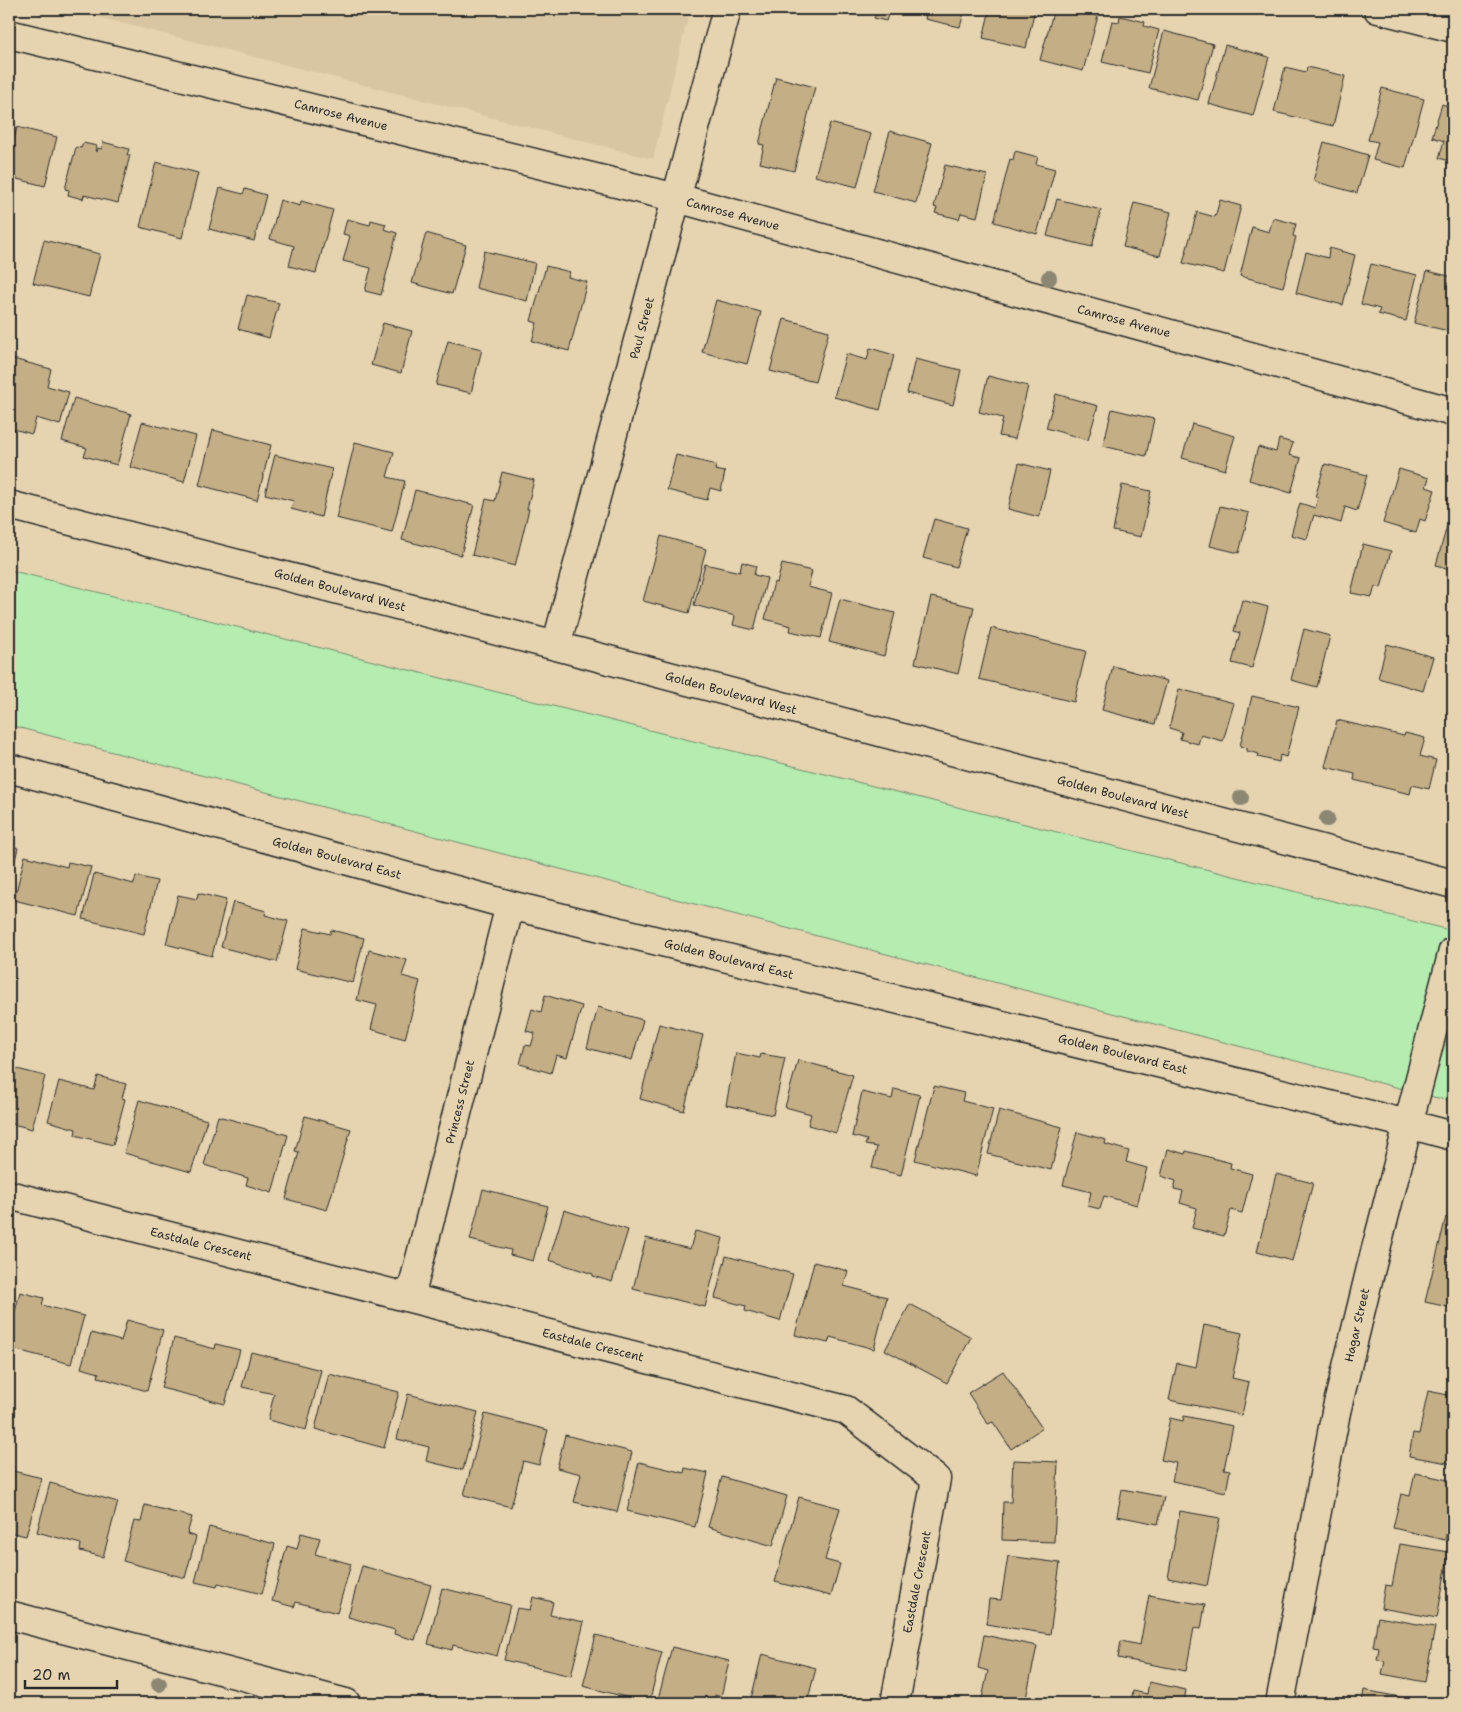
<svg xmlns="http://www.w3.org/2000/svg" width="1462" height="1712" font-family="'Shantell Sans',sans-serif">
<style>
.built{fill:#d8c6a2}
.green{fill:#b5ecaf;stroke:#708c6d}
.building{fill:#c4ae85;stroke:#2b2b2b}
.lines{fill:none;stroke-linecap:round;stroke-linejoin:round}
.minor-casing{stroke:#2b2b2b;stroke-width:31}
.minor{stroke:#e6d4b1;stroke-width:28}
.tree{fill:#8b8772}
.labels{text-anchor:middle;stroke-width:5;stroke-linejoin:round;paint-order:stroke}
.street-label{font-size:12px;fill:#2b2b2b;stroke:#e6d4b1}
</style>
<rect width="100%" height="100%" fill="#e6d4b1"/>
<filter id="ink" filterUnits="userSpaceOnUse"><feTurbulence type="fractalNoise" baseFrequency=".02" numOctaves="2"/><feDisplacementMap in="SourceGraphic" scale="10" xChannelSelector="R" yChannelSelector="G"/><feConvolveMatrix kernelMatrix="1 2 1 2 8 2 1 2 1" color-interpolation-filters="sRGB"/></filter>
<g filter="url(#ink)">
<path class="built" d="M67 9H690L653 159Z"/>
<path class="green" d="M9 570 1453 931V1102L9 725Z"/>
<path class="building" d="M869 9H890L886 21 874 18 876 14 868 12Z
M927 9H965L960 27 925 19Z
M990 9H1035L1026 48 983 38Z
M1054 9H1073L1098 16 1083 71 1040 60Z
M1120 16 1145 22 1144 26 1159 30 1148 73 1102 62 1112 21 1119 22Z
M1164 31 1213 44 1198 100 1149 88Z
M1225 45 1269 57 1253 116 1209 104Z
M1285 67 1306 72 1307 67 1345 76 1333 126 1274 112Z
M776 77 815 87 794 171 760 163 764 145 759 144Z
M1382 88 1424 99 1405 168 1373 160 1378 142 1368 140Z
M1442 104 1453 108V162L1439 158 1444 141 1432 137Z
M830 123 871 134 857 187 815 176Z
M17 127 57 137 45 186 9 177V161Z
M890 131 932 143 916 203 873 191Z
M103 142 129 149 127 155H130L118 203 84 195 83 199 68 195 69 190 65 189 76 147 81 148 83 143 97 146 95 151 97 152 98 148 102 149Z
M1324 142 1368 155 1357 193 1313 181Z
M1015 151 1038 157 1036 164 1055 169 1037 234 994 222 1010 159 1013 160Z
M156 162 198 173 182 238 140 227Z
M945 165 987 175 977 217 961 213 959 219 935 213 937 208 934 207Z
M220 188 243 194 245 189 266 195 254 241 209 229Z
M1057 199 1101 210 1092 247 1047 236Z
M280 200 300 206 301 201 333 210 316 273 289 266 294 246 270 239Z
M1220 200 1241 206 1224 273 1183 263 1197 212 1215 217Z
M1134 203 1171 212 1160 256 1123 247Z
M1273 218 1296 224 1293 236 1296 237 1283 287 1240 276 1252 227 1269 232Z
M347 219 370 225 371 220 386 224 384 229 397 233 381 295 365 291 371 268 343 261 350 236 343 234Z
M426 233 466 245 452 294 412 283Z
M44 240 100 254 89 297 33 283Z
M1329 248 1355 255 1343 305 1296 293 1306 252 1328 258Z
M484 251 535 263 527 301 476 288Z
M1371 264 1417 275 1406 321 1378 314 1380 309 1361 304Z
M546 266 570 272 568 277 587 282 569 351 532 341 537 323 531 321Z
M1427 271 1453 277V332L1414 323Z
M247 295 279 303 269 338 238 329Z
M716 300 761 312 747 364 702 352Z
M784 319 829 331 815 382 770 371Z
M383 323 412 331 401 373 371 365Z
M448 341 482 349 471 393 436 385Z
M870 348 894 355 880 410 834 397 846 354 867 360Z
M13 359 51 369 47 386 69 392 60 425 36 418 32 434 9 428V373Z
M915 359 961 370 953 405 907 393Z
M988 376 1028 386 1015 439 999 436 1003 418 979 412Z
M1056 394 1098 406 1088 440 1046 428Z
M74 398 131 414 117 465 84 456 87 448 62 441Z
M1112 409 1154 419 1146 456 1103 446Z
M142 422 196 436 184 482 130 467Z
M1192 424 1235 436 1225 470 1182 458Z
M213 430 271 445 257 500 199 485Z
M1279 439 1293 443 1289 455 1301 458 1291 493 1249 480 1258 447 1276 452Z
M355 442 394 452 387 477 405 481 392 532 336 518Z
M275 455 332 469 321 517 291 509 294 501 265 494Z
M676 455 716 465 715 470 725 472 721 491 710 488 707 500 667 490Z
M1019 463 1050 471 1039 517 1008 509Z
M1325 464 1367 475 1357 511 1345 507 1341 523 1314 515 1307 539 1291 535 1300 503 1315 508 1318 497H1315Z
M1399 469 1429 478 1426 487 1435 490 1425 521 1420 519 1416 533 1383 523Z
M502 472 534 480 527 509H529L515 566 472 555 486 499 495 501Z
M1122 485 1151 491 1141 537 1113 531Z
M415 490 474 505 461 555 402 540Z
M1220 506 1249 513 1239 553 1210 546Z
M934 519 967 528 956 567 923 558Z
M1453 521V570L1436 565 1447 526 1451 527Z
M661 536 706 549 689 613 643 601Z
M1363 544 1391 551 1381 588 1375 586 1372 597 1351 593Z
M742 562 756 566 754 575 767 578 754 630 733 625 735 616 694 605 705 564 740 572Z
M782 564 812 571 808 587 832 593 821 638 790 631 791 626 765 619 774 582 777 583Z
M931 597 974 607 958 674 915 663Z
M840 599 895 613 884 656 829 642Z
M1242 600 1268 607 1252 668 1232 663 1240 633 1234 631Z
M991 628 1086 651 1074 702 979 679Z
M1304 629 1330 636 1317 687 1291 680Z
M1387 644 1433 657 1423 691 1378 678Z
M1113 666 1167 681 1155 724 1102 710Z
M1179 689 1234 703 1223 741 1201 735 1198 744 1180 739 1182 732 1169 728Z
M1252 696 1299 707 1286 757 1280 755 1279 762 1258 757 1259 754 1247 751V748L1240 746Z
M1337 720 1404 736 1405 733 1425 738 1420 756 1436 760 1429 789 1412 785 1410 794 1354 780 1355 774 1325 767Z
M9 845 18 848 9 884Z
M25 856 67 867 68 862 91 867 78 916 14 900Z
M94 874 134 884 136 876 157 881 144 934 83 919Z
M198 893 226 900 212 956 166 944 178 895 197 899Z
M233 902 266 911 265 915 288 921 277 962 221 947Z
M305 928 330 934 331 930 364 938 353 983 295 969Z
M369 950 407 960 402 976 420 981 405 1039 371 1029 377 1005 357 1000Z
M545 995 582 1006 567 1058 556 1055 551 1073 520 1064 525 1045 531 1046 535 1033 526 1031 532 1009 541 1012Z
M598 1007 643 1020 632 1060 587 1048Z
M659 1024 703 1035 684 1111 640 1099Z
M736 1053 760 1058 761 1054 785 1058 773 1115 726 1105Z
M798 1060 853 1075 836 1133 808 1125 811 1114 785 1107Z
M9 1067 45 1076 32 1129 9 1123Z
M98 1076 126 1084 122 1098 125 1099 113 1145 75 1135 76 1129 48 1121 59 1081 94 1090Z
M934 1086 964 1093 962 1101 993 1109 976 1176 915 1160Z
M894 1089 920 1095 901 1175 872 1168 877 1147 865 1145 867 1140 852 1136 862 1092 892 1099Z
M139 1100 207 1120 191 1172 124 1153Z
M999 1110 1062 1127 1051 1170 988 1154Z
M218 1116 288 1135 272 1193 246 1185 248 1178 204 1165Z
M305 1116 351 1129 327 1210 286 1199 299 1152 295 1151Z
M1077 1132 1106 1140 1105 1144 1129 1151 1126 1162 1147 1168 1137 1205 1104 1196 1100 1209 1088 1206 1091 1192 1063 1185Z
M1168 1149 1185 1154 1186 1151 1231 1163 1230 1168 1252 1174 1242 1213 1231 1210 1224 1236 1192 1228 1197 1208 1180 1203 1183 1191 1174 1189 1176 1181 1161 1176Z
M1276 1174 1313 1183 1292 1261 1257 1252Z
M483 1189 548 1206 533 1261 510 1255 511 1250 470 1240Z
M564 1210 628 1230 612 1282 593 1276V1274L549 1260Z
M1446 1217 1453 1219V1308L1425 1302Z
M695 1231 723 1238 705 1307 633 1289 646 1238 690 1249Z
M726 1256 793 1274 780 1321 745 1311 746 1306 715 1298Z
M814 1262 848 1271 844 1286 887 1297 874 1349 830 1337 828 1343 795 1335Z
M20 1292 44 1298 42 1305 84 1316 71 1364 9 1348V1335Z
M910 1304 971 1337 947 1383 885 1350Z
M127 1320 163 1330 147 1391 98 1377 99 1373 81 1368 91 1333 121 1341Z
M1204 1325 1242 1333 1232 1378 1249 1382 1242 1415 1169 1400 1177 1363 1196 1367Z
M174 1338 215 1349 216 1344 240 1350 225 1404 161 1388Z
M251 1352 321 1370 306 1430 268 1420 274 1394 242 1387Z
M1003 1371 1042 1428 1011 1449 993 1422 988 1424 968 1393Z
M329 1374 399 1392 384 1448 315 1429Z
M1428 1391 1453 1396V1464L1409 1456 1413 1433 1419 1434Z
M408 1394 478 1412 463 1470 426 1461 429 1447 397 1439Z
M485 1414 548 1430 539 1465 523 1461 511 1507 464 1495Z
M1184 1416 1233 1426 1224 1469 1230 1470 1226 1492 1172 1481 1176 1463 1161 1460 1170 1418 1183 1421Z
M565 1435 632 1452 617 1512 574 1502 581 1474 557 1468Z
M1013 1460 1058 1462 1054 1542 1002 1540 1003 1502H1011Z
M639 1462 684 1473 685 1468 708 1473 695 1527 627 1511Z
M9 1466 14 1467 13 1471 42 1478 26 1536 9 1532Z
M1415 1473 1453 1481V1503L1445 1540 1393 1528 1401 1494 1410 1496Z
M722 1477 787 1496 773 1546 708 1527Z
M50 1483 118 1502 103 1557 80 1551 81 1544 37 1532Z
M1122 1489 1164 1497 1158 1524 1117 1516Z
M799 1497 840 1508 825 1560 840 1564 831 1596 775 1582Z
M145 1505 192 1517 187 1534 196 1537 185 1578 123 1561 134 1521 141 1522Z
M1180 1511 1220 1518 1207 1586 1168 1578Z
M209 1527 275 1544 262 1594 218 1583 217 1587 195 1582Z
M301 1533 320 1538 315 1554 351 1564 337 1613 296 1602 294 1607 272 1601 287 1546 297 1549Z
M1400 1544 1449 1552 1437 1618 1381 1608 1385 1585 1392 1586Z
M1008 1556 1060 1563 1050 1634 986 1624 989 1599 1001 1600Z
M362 1566 431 1585 415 1640 394 1634 395 1630 348 1617Z
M442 1588 510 1605 497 1656 453 1645 452 1650 428 1644Z
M1149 1595 1205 1605 1201 1629 1194 1628 1186 1671 1118 1658 1121 1641 1140 1645Z
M533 1597 553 1602 550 1615 584 1622 571 1676 504 1660 517 1608 530 1610Z
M1378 1617 1435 1627 1425 1682 1382 1674 1385 1661 1377 1660 1379 1648 1373 1647Z
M596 1635 662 1652 649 1703 583 1686Z
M984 1635 1037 1646 1025 1703H981L988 1671 978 1668Z
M672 1647 729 1661 721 1697 715 1695 712 1703H657Z
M762 1654 816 1668 807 1703H752L753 1699H751Z
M1149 1682 1186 1690 1184 1703 1131 1702 1133 1691 1147 1694Z
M1364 1690 1420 1701 1419 1703H1362Z
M16 1697 39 1703H14Z"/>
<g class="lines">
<g class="minor-casing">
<path id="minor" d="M1378 9 1453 28
M9 34 677 198 1453 412
M9 505 556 646 1453 884
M556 646 727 9
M9 768 510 905 1408 1124 1453 1136
M9 1195 846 1410 936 1479 895 1703
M410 1298 510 905
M9 1615 346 1703
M1280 1703 1336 1412 1371 1268 1453 951"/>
</g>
<use href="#minor" class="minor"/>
</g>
<g class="tree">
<circle cx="1049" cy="278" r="8"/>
<circle cx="1241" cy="798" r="8"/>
<circle cx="1327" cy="819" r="8"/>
<circle cx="159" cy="1684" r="8"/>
</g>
</g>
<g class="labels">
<g class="street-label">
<text transform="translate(341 115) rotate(14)" y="4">Camrose Avenue</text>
<text transform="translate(733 214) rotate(15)" y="4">Camrose Avenue</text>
<text transform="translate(1124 321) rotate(15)" y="4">Camrose Avenue</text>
<text transform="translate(642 328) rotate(-75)" y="4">Paul Street</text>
<text transform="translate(340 590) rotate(15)" y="4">Golden Boulevard West</text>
<text transform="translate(731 693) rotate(15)" y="4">Golden Boulevard West</text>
<text transform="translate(1123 797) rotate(15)" y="4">Golden Boulevard West</text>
<text transform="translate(337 858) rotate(15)" y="4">Golden Boulevard East</text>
<text transform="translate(729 959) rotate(14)" y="4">Golden Boulevard East</text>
<text transform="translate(1123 1054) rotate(14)" y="4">Golden Boulevard East</text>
<text transform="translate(460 1102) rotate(-76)" y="4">Princess Street</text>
<text transform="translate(201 1244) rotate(14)" y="4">Eastdale Crescent</text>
<text transform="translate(1357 1325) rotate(-77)" y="4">Hagar Street</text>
<text transform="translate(593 1345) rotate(14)" y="4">Eastdale Crescent</text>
<text transform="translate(917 1582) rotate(-79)" y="4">Eastdale Crescent</text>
</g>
</g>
<rect width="1462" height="1712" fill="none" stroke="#e6d4b1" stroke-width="30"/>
<rect x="15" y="15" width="1432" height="1682" fill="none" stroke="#2b2b2b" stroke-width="2" filter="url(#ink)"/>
<path d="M25 1680v8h92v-8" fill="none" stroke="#2b2b2b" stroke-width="2.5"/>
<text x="32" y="1680" font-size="15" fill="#2b2b2b" stroke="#e6d4b1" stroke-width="4" paint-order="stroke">20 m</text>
</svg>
